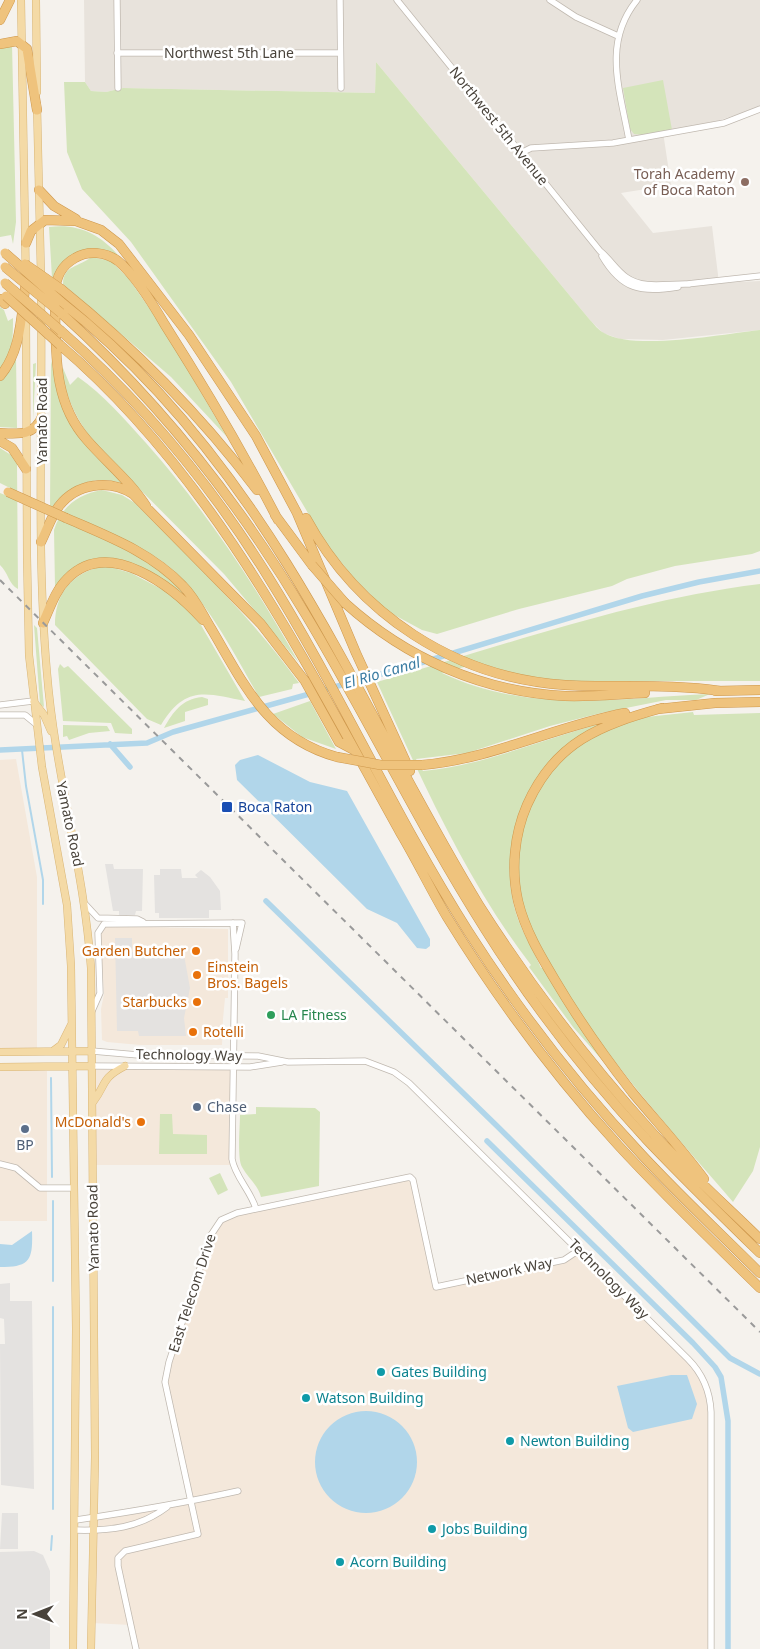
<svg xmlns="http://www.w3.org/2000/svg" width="760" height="1649" font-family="'Noto Sans',sans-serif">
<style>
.residential{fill:#e8e3dc}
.commercial{fill:#f4e8db}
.green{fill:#d4e4ba}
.parking{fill:#e4e2e0}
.water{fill:#b1d6ea}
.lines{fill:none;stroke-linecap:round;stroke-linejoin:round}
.stream{stroke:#b1d6ea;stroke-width:2}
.canal{stroke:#b1d6ea;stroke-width:5.5}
.minor-casing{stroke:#c0b9b0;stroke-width:7}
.major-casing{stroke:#d9b677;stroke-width:8}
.highway-casing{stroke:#ce984d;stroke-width:10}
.minor{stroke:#fff;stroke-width:5.5}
.major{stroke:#f4daa6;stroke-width:7}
.highway{stroke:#efc37d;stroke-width:9}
.rail{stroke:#9a9a9a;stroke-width:2;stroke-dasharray:6 6;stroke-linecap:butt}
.highway-bridge-casing{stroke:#ce984d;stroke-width:10;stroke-linecap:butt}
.highway-bridge{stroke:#efc37d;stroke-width:9}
.education-dot{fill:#8d6e63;stroke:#fff;stroke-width:2}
.transit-dot{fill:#1a4fb4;stroke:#fff;stroke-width:2}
.food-dot{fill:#e8710a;stroke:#fff;stroke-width:2}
.leisure-dot{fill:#2e9e5b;stroke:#fff;stroke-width:2}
.service-dot{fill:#5c6f8a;stroke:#fff;stroke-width:2}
.culture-dot{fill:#0f9aa8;stroke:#fff;stroke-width:2}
.labels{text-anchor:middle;stroke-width:5;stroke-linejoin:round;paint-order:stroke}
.street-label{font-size:14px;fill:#49433b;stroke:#fff}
.education-label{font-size:14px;fill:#785e54;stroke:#fff;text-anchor:end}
.transit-label{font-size:14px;fill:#164399;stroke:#fff;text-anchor:start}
.food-label{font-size:14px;fill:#c56008;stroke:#fff;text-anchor:end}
.leisure-label{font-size:14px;fill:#27864d;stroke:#fff;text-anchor:start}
.service-label{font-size:14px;fill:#4e5e75;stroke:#fff;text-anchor:start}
.culture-label{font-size:14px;fill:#0d838f;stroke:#fff;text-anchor:start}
.water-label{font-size:15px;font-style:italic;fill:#3c7da3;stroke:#fff}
</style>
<rect width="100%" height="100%" fill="#f5f2ed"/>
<path class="residential" d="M84 0H760V107L717 121 663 132 671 185 621 193 653 233 712 226 719 283 760 281V330L663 340 620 339 603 333 590 320 376 62 375 93 123 88 106 92 91 91 85 82Z"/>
<path class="commercial" d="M16 759 37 877V1048L0 1050V760Z
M111 926 228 929V998H225L223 1019 222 1045H140L107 1042 102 1040 101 1009 104 994 100 933 106 927Z
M95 1068H232L231 1165H96Z
M0 1070 47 1071V1221H0Z
M410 1177 436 1286 564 1260 579 1250 692 1362 708 1393 711 1649H136L131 1625 92 1623 94 1518 191 1501 165 1382 211 1235 227 1216Z"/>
<path class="green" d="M12 44 16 222 13 244 11 235 0 237V46Z
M376 62 590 320C594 324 598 330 604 333 634 351 724 334 760 330V551L752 554 675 566 627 579 612 586 519 609 437 634 422 630 387 611 353 577 325 542 231 382 131 242 82 189 67 152 64 82H85L91 91 106 92 123 88 375 93Z
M663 80 672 130 643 135 634 134 630 129 623 88Z
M49 227C77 223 100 234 118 255L117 256 107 251 60 265 52 278Z
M91 257 111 261 129 279 165 331 227 437 171 377 63 284C63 265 80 267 91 257Z
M0 307 4 310 8 321 13 318C13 341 13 350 0 369Z
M16 355 17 428 0 427V380Z
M51 360 58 394 64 411 124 484C93 473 67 486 50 512Z
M36 363 33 420V364Z
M63 368 70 385 78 377C104 395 124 419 146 443 207 512 254 583 299 663L224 574 95 444C77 420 67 400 61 371Z
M0 448 11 455 17 464 18 589C9 585 8 572 0 565V493L10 497V488L0 483Z
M102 490 122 495 135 503C192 561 251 616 299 683L293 684 292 689 259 697C233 652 207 599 167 565 152 553 135 545 117 536L127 549 163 572 189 598 187 599 166 583 101 560 55 587 54 530C61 507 78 494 102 490Z
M99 567H110L131 573 169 593 198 620 245 701C206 693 185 685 161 725L147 719 55 625C55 595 70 575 99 567Z
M760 584V681H564L523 676 479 663 442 673C527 714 620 698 710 694L696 700H666L601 713 550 726 467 753 416 759 423 771C485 765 540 740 599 724L536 783 534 782C510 822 502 874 518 919 524 936 534 951 541 968L544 967 609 1068 573 1027 529 967 531 965C465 879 422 780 377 682 503 646 629 600 760 584Z
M34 625 37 628 44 707 40 704Z
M60 664 64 668 68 666 132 729V734L115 733 111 723 63 721 58 669Z
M202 697 208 699V705L185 712V721L164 728C173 712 182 699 202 697Z
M310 701 336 749 302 737 273 714Z
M693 712 694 715 760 713V1147L753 1171 733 1202C669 1127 601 1055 553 968 542 948 529 929 523 907 513 870 518 834 534 800 550 766 582 735 618 723 642 716 669 715 693 712Z
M63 725 107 726 110 731 89 733 69 740 67 736 63 737Z
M256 1107 315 1108 320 1112 319 1186 261 1197C258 1185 248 1178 242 1167 237 1158 240 1127 240 1115L256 1114Z
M160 1114H172L173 1134 207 1135V1154H159Z
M220 1173 228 1190 218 1195 209 1178Z"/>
<path class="parking" d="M105 864H113L114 869H143L142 911H136L135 915H119V911H113Z
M160 869H181L182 878H198L195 875 201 870 210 877 220 891 221 910H209V918H159V913H155L154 875H160Z
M115 938H132V952H166V947H176L177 956 184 955 190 988 184 1018 186 1036H139L138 1031H117Z
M10 1283V1301H32L34 1489 1 1485 0 1344H5L4 1319 0 1318V1284Z
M2 1513H18V1549H0Z
M34 1551 43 1555 50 1571V1649H0V1552Z"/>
<path class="water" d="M258 755 310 782 347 791 430 939V946L426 949 417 948 397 923 367 909 237 780 235 765 240 760Z
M32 1231C33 1260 30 1267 0 1267V1244L12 1245Z
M671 1375H687L697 1404 692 1419 633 1432 628 1428 617 1386Z
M315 1462a51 51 0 1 1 102 0a51 51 0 1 1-102 0Z"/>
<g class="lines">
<path class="stream" d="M22 750 26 786 43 880V904
M51 1078 52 1177
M53 1201V1281
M53 1509V1307
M51 1550 52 1536"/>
<path class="canal" d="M110 744 130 767
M0 750 147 743 173 732 417 664 642 596 699 582 760 571
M266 901 497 1126 730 1358 760 1374
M487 1141 693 1343 715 1367 721 1377 728 1421V1649"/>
<g class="minor-casing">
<path id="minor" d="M117 0 118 88
M340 0 341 88
M397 0 600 251C610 259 616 270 626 277 644 290 668 283 689 284
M550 0 576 17 618 36
M117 53H340
M629 140C620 90 602 43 637 0
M521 153 531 148 613 143 724 123 760 109
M602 256C622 290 641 293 678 287
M687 284 760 276
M0 705 33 701
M0 715H25L36 724
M86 905 98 918 137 919 143 922
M233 923 235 954 232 1159C235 1177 251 1191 256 1209
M92 1011 100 993 98 933 104 924 242 923 236 949
M92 1051 138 1055 258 1056 288 1062 365 1061 394 1072 409 1083 688 1359C702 1373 710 1391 711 1412V1649
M92 1066 250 1067 282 1062
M0 1164 16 1168 40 1188H74
M76 1520C130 1512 184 1503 238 1491
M75 1530C110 1531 139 1528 167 1507
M136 1649 118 1566V1558L125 1551 198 1534 165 1382 169 1362 211 1235 221 1220 237 1213 410 1177 413 1180 436 1287 564 1260 579 1250"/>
</g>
<g class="major-casing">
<path id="major" d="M21 0 26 287
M36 0 37 92
M37 105 41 277
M41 295C43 421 36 548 47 673 55 773 84 868 91 968L95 1457 91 1649
M26 313 27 556 29 655 42 767 67 905 71 966 76 1329 73 1649
M34 702 44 715 51 731
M53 1051 61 1045 71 1025
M0 1052 92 1051
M0 1067 92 1066
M93 1102C107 1084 100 1079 125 1066"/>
</g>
<g class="highway-casing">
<path id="highway" d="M0 20 10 0
M0 44 17 41 27 49 37 110
M39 190 54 206 76 219
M26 243 31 231 45 220 76 221 101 230 119 244 189 335 256 436 297 513 356 653 410 771
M61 289C135 349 200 414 257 490
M55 292C56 277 61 266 75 258 88 250 106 252 118 261 135 275 154 306 165 325 205 388 244 454 278 520
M0 299 5 304
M60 301C151 372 227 467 287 564 356 675 411 794 479 905 530 985 587 1061 651 1131 685 1169 723 1203 760 1239
M55 305C56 354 53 402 87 440 107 463 130 481 146 506
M61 313C159 401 239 502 306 615 368 718 420 827 485 929 532 1004 587 1075 647 1140 684 1179 722 1216 760 1253
M61 331C141 401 211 485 267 575 339 690 395 816 468 931 519 1011 577 1086 642 1155 680 1196 721 1234 760 1273
M60 345C214 476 304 660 401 834 417 861 431 890 447 917 497 998 554 1075 618 1145 663 1194 712 1241 760 1288
M0 376C22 350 21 314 26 282
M0 433C18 434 34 436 42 417
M0 441 12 448 26 469
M275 515 312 565
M66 518C107 536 151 552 183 586 196 599 202 614 212 630 245 686 268 738 337 757
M306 518C358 614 455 678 565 685 616 688 669 683 720 691
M41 542C47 530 51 517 59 506 77 483 109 479 133 494L261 624 305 681 339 742 354 750
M345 603C406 658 482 692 565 696 592 697 618 694 645 693
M43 623C50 608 55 591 67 579 109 536 173 587 203 620
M715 691 760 690
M662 708C600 725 555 742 527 805 514 835 511 870 518 901 525 930 540 955 555 980 578 1019 604 1056 632 1092 656 1121 682 1149 704 1179
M658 709 715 703 760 702
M422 765C492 759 556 726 625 713"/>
</g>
<use href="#minor" class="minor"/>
<use href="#major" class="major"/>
<use href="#highway" class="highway"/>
<path class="rail" d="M0 580 760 1332"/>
<g class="highway-bridge-casing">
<path id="highway-bridge" d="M5 253 60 301
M25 264 61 289
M5 267 61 313
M5 283 61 331
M6 296 60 345
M8 492 66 518
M312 565 345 603
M337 757 381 765H422"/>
</g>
<use href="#highway-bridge" class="highway-bridge"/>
</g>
<circle class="education-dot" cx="745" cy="182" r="5"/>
<rect class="transit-dot" x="221" y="801" width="12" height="12" rx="2.5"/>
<g class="food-dot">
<circle cx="196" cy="951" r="5"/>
<circle cx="197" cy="975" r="5"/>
<circle cx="197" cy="1002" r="5"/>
<circle cx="193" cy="1032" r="5"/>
<circle cx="141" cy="1122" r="5"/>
</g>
<circle class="leisure-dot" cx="271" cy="1015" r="5"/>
<g class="service-dot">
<circle cx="197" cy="1107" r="5"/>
<circle cx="25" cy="1129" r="5"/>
</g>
<g class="culture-dot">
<circle cx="381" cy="1372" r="5"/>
<circle cx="306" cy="1398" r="5"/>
<circle cx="510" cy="1441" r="5"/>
<circle cx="432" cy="1529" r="5"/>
<circle cx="340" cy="1562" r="5"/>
</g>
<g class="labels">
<g class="street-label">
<text x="229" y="58">Northwest 5th Lane</text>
<text transform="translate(499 126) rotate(51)" y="5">Northwest 5th Avenue</text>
<text transform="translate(42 421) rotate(-90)" y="5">Yamato Road</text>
<text transform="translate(70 824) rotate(78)" y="5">Yamato Road</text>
<text transform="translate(189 1055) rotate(1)" y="5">Technology Way</text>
<text transform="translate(93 1228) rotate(-91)" y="5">Yamato Road</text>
<text transform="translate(509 1271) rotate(-12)" y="5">Network Way</text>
<text transform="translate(609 1279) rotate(45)" y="5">Technology Way</text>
<text transform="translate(192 1293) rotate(-72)" y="5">East Telecom Drive</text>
</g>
<g class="education-label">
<text x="735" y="179">Torah Academy<tspan x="735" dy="16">of Boca Raton</tspan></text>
</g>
<g class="transit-label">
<text x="238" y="812">Boca Raton</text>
</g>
<g class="food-label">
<text x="186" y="956">Garden Butcher</text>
<text x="207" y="972" text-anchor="start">Einstein<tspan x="207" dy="16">Bros. Bagels</tspan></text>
<text x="187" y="1007">Starbucks</text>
<text x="203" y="1037" text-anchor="start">Rotelli</text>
<text x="131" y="1127">McDonald's</text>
</g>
<g class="leisure-label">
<text x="281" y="1020">LA Fitness</text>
</g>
<g class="service-label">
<text x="207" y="1112">Chase</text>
<text x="25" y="1150" text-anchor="middle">BP</text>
</g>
<g class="culture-label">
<text x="391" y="1377">Gates Building</text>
<text x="316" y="1403">Watson Building</text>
<text x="520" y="1446">Newton Building</text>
<text x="442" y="1534">Jobs Building</text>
<text x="350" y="1567">Acorn Building</text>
</g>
<g class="water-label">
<text transform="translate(382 673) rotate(-16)" y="5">El Rio Canal</text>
</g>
</g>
<g transform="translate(35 1614) rotate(270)" stroke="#ffffff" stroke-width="4" paint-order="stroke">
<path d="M0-4L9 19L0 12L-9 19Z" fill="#49433b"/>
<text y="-8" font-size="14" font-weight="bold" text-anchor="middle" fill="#49433b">N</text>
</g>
</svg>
